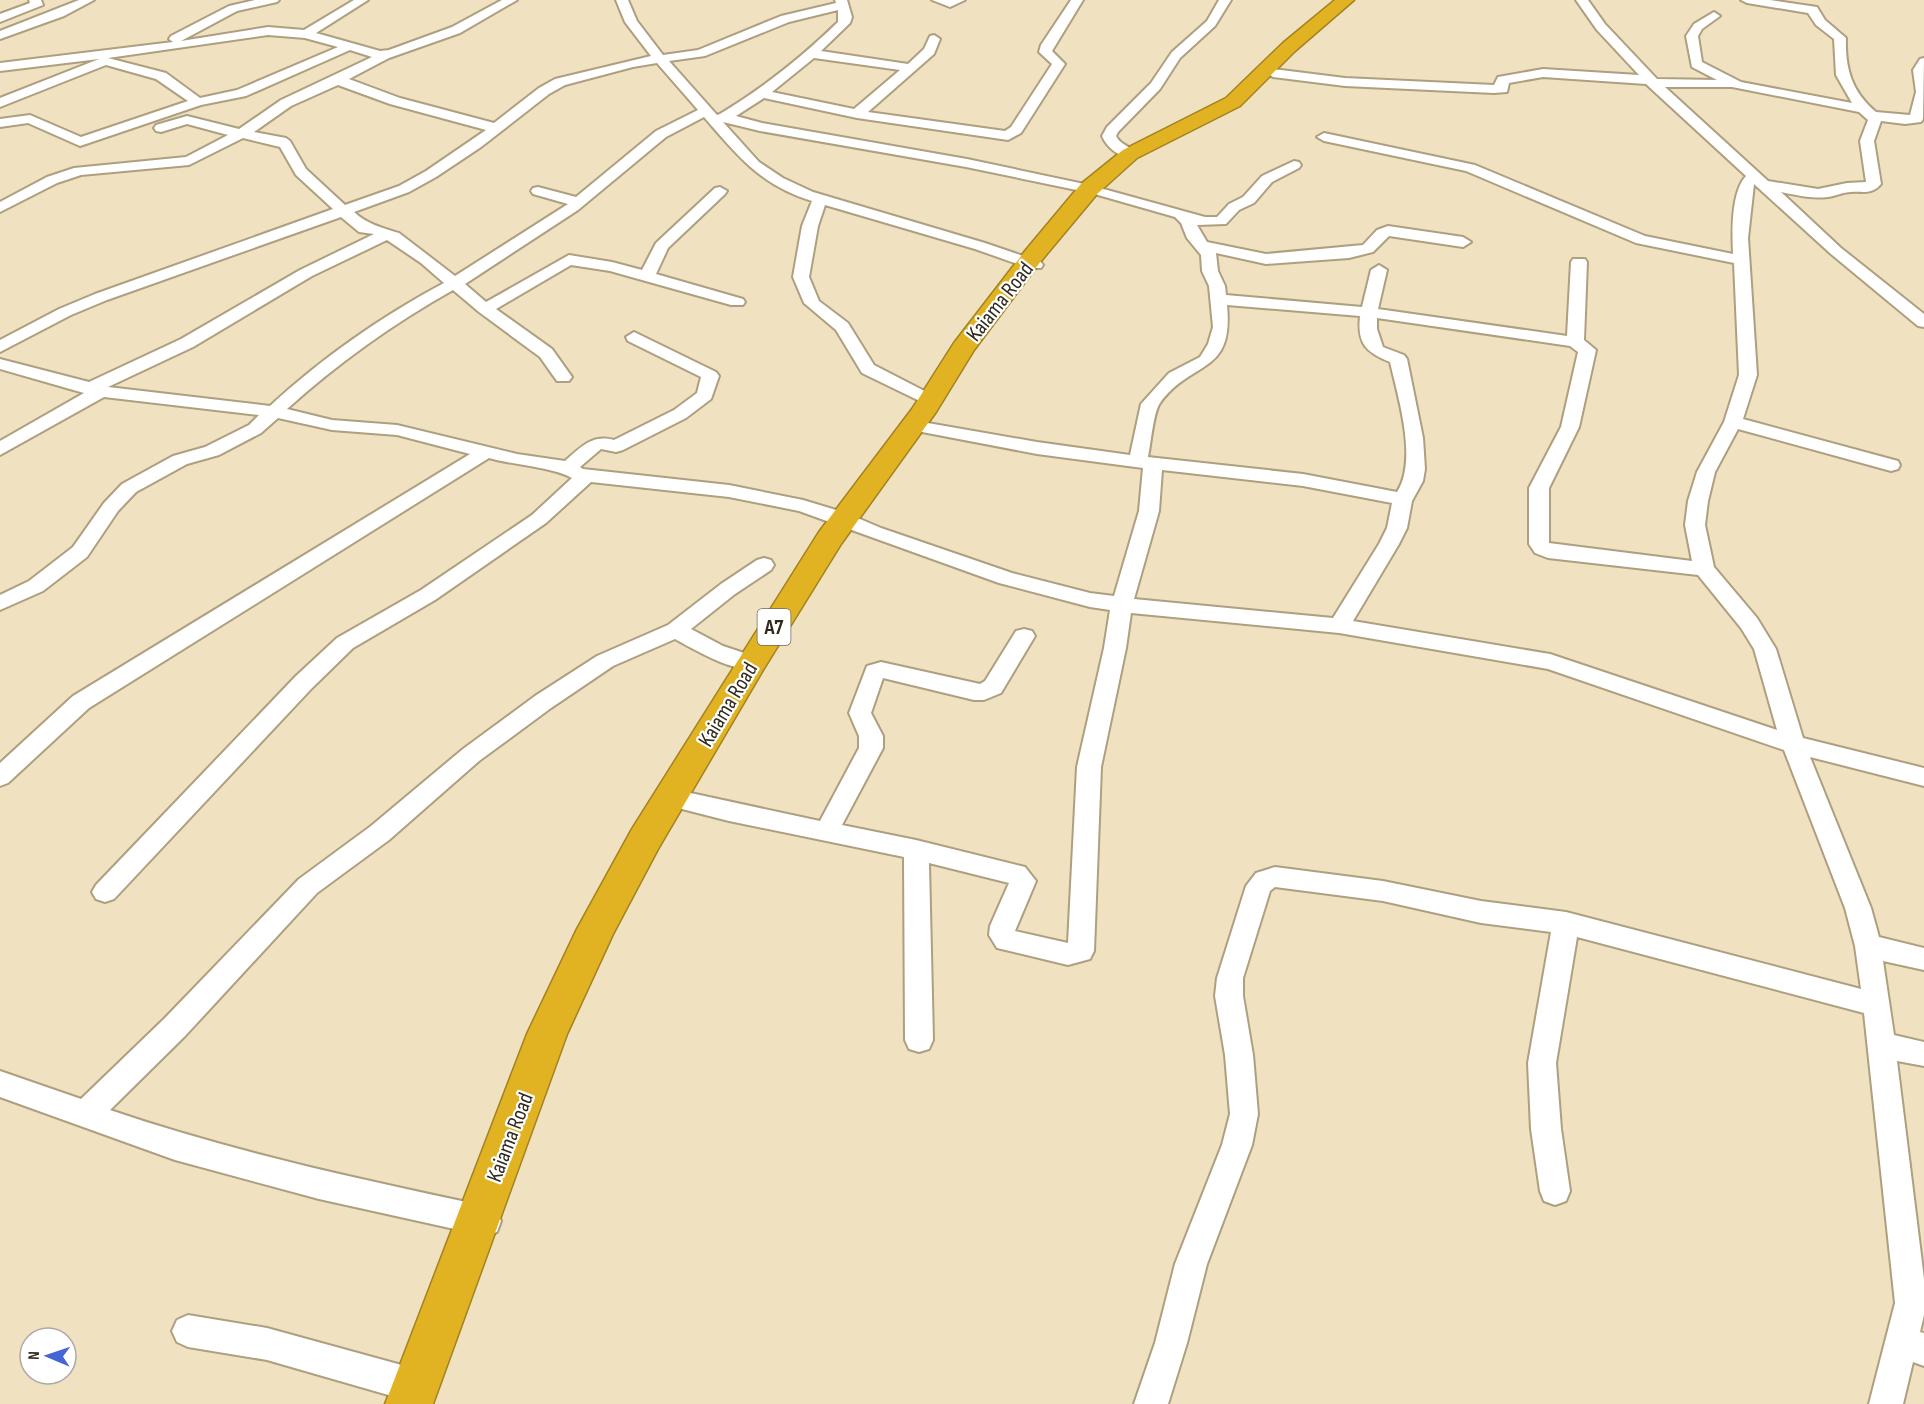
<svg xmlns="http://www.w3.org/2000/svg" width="1924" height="1404" font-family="'Sofia Sans Condensed',sans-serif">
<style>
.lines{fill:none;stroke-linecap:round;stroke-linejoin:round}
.minor-casing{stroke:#ad9f7f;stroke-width:4}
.highway-casing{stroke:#a38220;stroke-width:3}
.minor{fill:#fff;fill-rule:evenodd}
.highway{fill:#e1b222;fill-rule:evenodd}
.labels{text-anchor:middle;stroke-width:4.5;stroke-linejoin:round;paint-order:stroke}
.shield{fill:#fff;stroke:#6e6a61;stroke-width:1.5}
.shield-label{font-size:21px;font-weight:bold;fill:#302a1d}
.street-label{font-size:22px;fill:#302a1d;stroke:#fff}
</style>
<rect width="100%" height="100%" fill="#f0e2c0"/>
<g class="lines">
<g class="minor-casing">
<path id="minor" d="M29 0H41L43 5 0 22V14L30 3Z
M79 0H94L64 16 0 39V31Z
M255 0H279L277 2 237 11 181 41 268 27 304 30 354 0H368L316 33 380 51 389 50 452 27 502 0H517L460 33 389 58 349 79 400 98 494 123 539 88 555 79 651 56 625 22 616 0H628L637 21 663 55 698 50 781 16 836 3 835 0H847L852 17 850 23 821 51 908 64 924 49 930 36 934 35 940 39 934 54 868 112 1005 131 1011 127 1052 64 1039 52 1041 45 1071 0H1083L1052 51 1065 64 1021 133 1008 140 857 118 764 98 736 116 762 123 967 159 1089 185 1205 217H1217L1229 204 1243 197 1262 176 1294 161 1299 162 1301 165 1299 168 1272 182 1254 203 1239 210 1226 224 1197 225 1207 242 1266 254 1363 245 1377 230 1388 226 1463 237 1471 242 1463 247 1389 236 1373 252 1349 258 1266 264 1216 253 1218 271 1225 286 1226 295 1362 307 1371 270 1379 265 1387 270 1378 309 1567 336 1571 262 1573 259H1585L1587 262 1584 340 1596 350 1579 427 1549 488V543L1692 561 1685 525 1688 501 1697 472 1724 422 1739 375 1734 263 1636 243 1466 171 1324 141 1317 137 1324 133 1475 165 1645 236 1733 254C1732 232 1731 192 1746 176L1646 84 1543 77 1509 83 1507 92 1494 93 1345 86 1273 77 1267 73 1273 69 1345 78 1494 85 1498 77 1543 69 1639 75 1597 30 1576 0H1588L1605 24 1657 79 1717 80 1692 67 1686 36 1694 24 1714 12 1720 16 1702 29 1698 36 1702 62 1741 82 1852 103 1836 75 1834 39 1816 25 1808 13 1747 3 1741 0H1770L1817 7 1825 20 1846 38C1845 69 1852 92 1876 112L1910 115 1916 92 1913 70 1920 59 1924 58 1923 119 1921 122 1905 124 1881 121 1874 141 1881 184C1872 195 1863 191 1851 192 1843 192 1836 196 1828 197 1812 199 1796 195 1781 192L1841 248 1924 314V327L1918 326 1831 254 1754 184 1748 238 1757 375 1743 419 1898 461 1900 465 1898 469 1891 471 1738 429 1715 472 1708 501 1705 525 1714 567 1757 618 1776 649 1803 738 1924 768V786L1810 757 1871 908 1879 937 1924 948V970L1883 961 1894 1035 1924 1042V1066L1897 1061 1924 1279V1315L1920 1332 1924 1333V1366L1913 1362 1903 1404H1869L1895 1303 1864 1013 1577 937 1556 1063 1561 1129 1570 1191 1566 1201 1555 1205 1544 1201 1540 1191 1531 1129 1528 1063 1551 932 1481 923 1383 901 1275 887 1270 891 1243 978V996L1253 1055 1258 1114 1252 1145 1207 1264 1187 1343 1168 1404H1134L1155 1343 1175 1264 1222 1145 1230 1114 1225 1055 1215 996 1217 978 1246 886 1256 873 1275 867 1383 881 1481 901 1566 912 1861 989 1855 946 1845 908 1784 750 1548 669 1339 633 1131 613 1126 648 1101 767 1094 951 1090 959 1068 965 997 948 989 935 990 926 1009 883 929 863 933 1040 929 1049 919 1052 909 1049 905 1040 904 857 729 821 678 808 674 801 678 794 686 792 820 821 859 748V736L849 713 867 666 881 662 980 684 985 681 1016 631 1024 629 1032 631 1035 636 1001 693 984 700H974L883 678 871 713 883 736V748L842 825 916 840 1025 867 1036 881 1015 931 1068 943 1077 767 1104 648 1110 610 1090 607 999 583 799 511 729 497 591 482 546 523 435 600 353 648 312 688 114 899 105 902 96 899 92 892 96 885 296 676 337 638 421 590 532 515 572 478C553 467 513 465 489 458L89 708 8 783 0 786V763L73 696 470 454 397 435 332 430 278 418 261 433 219 455 187 464 136 492 118 511 87 557 43 591 0 610V595L29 581 73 547 104 503 122 484 173 456 205 447 249 425 259 415 104 397 0 455V441L84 393 0 369V359L89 382 181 339 300 270 374 234 359 232 341 217 107 300 71 315 0 352V340L59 309 95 294 333 209 296 175 280 147 243 138 189 165 81 175 57 183 0 212V202L47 177 74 168 186 157 228 135 187 124 161 132 156 131 154 128 156 125 187 116 239 129 281 100 372 57 350 50 246 96 201 105 80 146 28 123 0 127V119L30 115 81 137 188 101 156 79 106 65 0 107V98L99 59 0 71V63L173 42 169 39 171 36 229 6ZM838 10V22C802 57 763 88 720 114L717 115 669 61 705 56 789 22ZM268 35 305 38 338 47 237 90 200 98 166 73 108 58ZM814 58 900 70 854 109 772 92ZM657 63 698 110 656 131 576 197 538 187 533 188 531 191 533 194 568 204 455 276 399 233C382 228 367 224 354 212L409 192 436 177 481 147 549 94 565 85 633 67ZM338 85 390 104 486 130 426 171 399 186 345 205 306 169 290 141 286 138 254 132 291 106ZM1665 87H1732L1859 112 1868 120 1860 141 1866 182 1847 183 1818 189 1768 181ZM704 117C738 156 760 185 812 201L802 226 793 277 804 303 836 330 862 373 930 406 936 405 939 401 936 397 874 365 848 323 819 301 809 277 818 226 825 205 975 249 1029 268H1041L1043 265 1041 262 985 243 813 192 783 178 759 162 723 122 760 131 966 167 1091 193 1175 217 1181 223 1187 238 1201 255 1202 271 1209 286 1213 327 1208 344 1200 357 1169 373 1141 404 1130 455 1037 442 922 422 916 423 913 427 916 431 922 432 1037 454 1143 468 1139 511 1114 596 1090 593 1012 573 881 528 846 513 803 500 729 485 583 469 580 467 601 449 616 452 623 450 686 418 711 399 719 376 716 372 634 332 626 337 628 341 701 377 697 393 674 410 614 440C592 434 581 447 565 461L517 454 397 425 332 420 287 409C337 364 394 323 453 290L479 312 540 357 557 381H569L572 377 552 349 496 309 571 265 610 271 731 305H743L745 302 743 299 656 274 668 248 725 194 727 191 720 187 715 188 656 243 642 270 612 262 569 255 486 302 465 284 578 210 666 137ZM387 240 421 263 444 283C382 316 322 358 270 406L108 387 193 347 312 276ZM1227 305 1360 316C1357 344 1366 352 1390 362 1398 397 1418 460 1397 492L1303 474 1148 457C1151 444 1153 413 1160 403 1192 359 1234 376 1227 305ZM1377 318 1570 346 1578 352 1561 427 1529 488V544L1535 553 1548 558 1698 575 1741 628 1754 649 1777 730 1550 654 1353 621 1399 544 1407 528 1412 501 1423 481 1425 469 1423 438 1407 359 1404 355 1383 347 1377 329ZM1162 470 1303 486 1392 503 1387 528 1379 544 1333 618 1134 599 1159 511Z
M932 0H965L950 7Z
M1219 0H1231L1215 26 1180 58 1160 89 1118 132 1116 136C1120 145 1131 146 1137 154L1135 157C1122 160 1107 148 1102 136L1107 127 1151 83 1172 52 1207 21Z
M764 558 771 560 774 565 771 570 735 594 691 629 723 646 759 658 762 663 759 668C737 675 695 650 675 639L613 666 551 708 479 761 389 840 317 893 185 1036 110 1110C233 1152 359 1179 486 1206L497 1210 501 1221 497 1232 486 1236 319 1199 175 1160 0 1097V1071L81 1099 165 1018 299 879 371 826 463 749 535 696 597 656 668 625 721 584 757 560Z
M188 1315 267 1328 416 1369 428 1374 433 1386 428 1398 416 1403 267 1360 188 1347 177 1342 172 1331 177 1320Z"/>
</g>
<g class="highway-casing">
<path id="highway" d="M1335 0H1354L1295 51 1240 106 1137 158 1097 194 1041 261 974 350 936 412 841 544 763 670 658 849 613 934 567 1034 433 1404H385L527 1034 577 929 632 829 819 532 912 409 954 343 1025 251 1081 184 1123 150 1226 98 1283 43Z"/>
</g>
<use href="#minor" class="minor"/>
<use href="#highway" class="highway"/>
</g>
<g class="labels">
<rect class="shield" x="757.5" y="609" width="33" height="36" rx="4.5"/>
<g class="shield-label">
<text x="774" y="634">A7</text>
</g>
<g class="street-label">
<text transform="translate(999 301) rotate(-52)" y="8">Kaiama Road</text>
<text transform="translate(727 704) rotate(-59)" y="8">Kaiama Road</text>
<text transform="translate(509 1137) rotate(-69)" y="8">Kaiama Road</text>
</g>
</g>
<g transform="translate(48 1356) rotate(272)"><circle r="28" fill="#ffffff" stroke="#acaaa5" stroke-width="1.5"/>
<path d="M0-4.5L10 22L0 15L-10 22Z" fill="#4464d7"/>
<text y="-9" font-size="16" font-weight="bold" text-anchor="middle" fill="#302a1d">N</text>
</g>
</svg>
